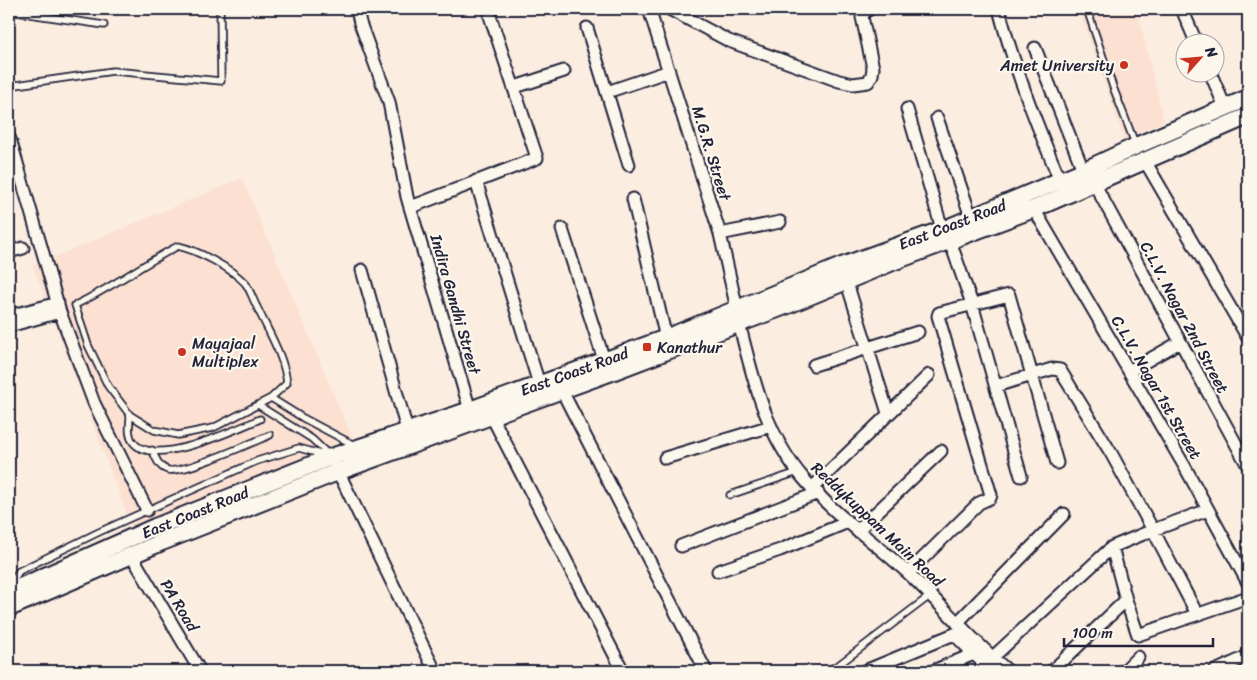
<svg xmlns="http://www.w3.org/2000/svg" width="1257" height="680" font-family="Sriracha,sans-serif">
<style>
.built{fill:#fce1d2}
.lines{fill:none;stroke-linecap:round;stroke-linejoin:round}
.lane-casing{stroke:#22223b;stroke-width:9}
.street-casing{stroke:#22223b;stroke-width:15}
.primary-casing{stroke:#22223b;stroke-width:20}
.lane{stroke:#fbf7ec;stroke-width:5.5}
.street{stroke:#fbf7ec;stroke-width:11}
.primary{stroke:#fbf7ec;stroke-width:16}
.poi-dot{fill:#c8321e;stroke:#fbf7ec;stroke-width:2}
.labels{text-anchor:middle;stroke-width:4.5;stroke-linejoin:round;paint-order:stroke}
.poi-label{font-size:16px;fill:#22223b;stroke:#fbf7ec;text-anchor:start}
.street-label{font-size:16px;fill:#22223b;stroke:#fbf7ec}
</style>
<rect width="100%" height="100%" fill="#fbede0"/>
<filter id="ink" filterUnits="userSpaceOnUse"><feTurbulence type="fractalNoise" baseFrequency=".02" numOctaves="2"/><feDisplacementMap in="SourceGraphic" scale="10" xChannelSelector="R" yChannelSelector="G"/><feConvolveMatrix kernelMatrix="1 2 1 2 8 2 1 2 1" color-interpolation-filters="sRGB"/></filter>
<g filter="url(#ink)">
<path class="built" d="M1079 9H1137L1164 121 1124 139Z
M242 178 352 437 133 530 33 266Z"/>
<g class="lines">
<g class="lane-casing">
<path id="lane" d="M1087 9 1113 87 1136 146
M9 11 104 25
M9 86 113 71 221 81 220 9
M178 246C197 250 231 268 245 283 250 289 253 300 257 307 268 331 284 356 287 383L271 398 213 428 178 435 154 430 130 415 108 386 88 345 75 305C111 288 143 264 178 246Z
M271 398 303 418 354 445
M258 405 312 439 329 455
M130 415C130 424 127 434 133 442 153 469 236 429 260 419
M152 450C156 458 159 468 168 470 183 474 253 442 270 435
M730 495 798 472
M9 587 19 571 99 532 257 461 299 448 324 455
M521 671 526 669
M826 671 837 666 931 595"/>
</g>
<g class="street-casing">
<path id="street" d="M357 9 360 23 389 102 407 197 470 410
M649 9 720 234 737 309
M669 9 729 41 839 81 853 84 868 82 872 75 873 68 862 17 865 11 870 9
M999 9C1014 68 1036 124 1060 180
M1182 9 1196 42
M587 28 629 165
M1035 48 1083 170
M1210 72 1225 107
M515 87 564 71
M607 92 669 71
M907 109 942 229
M937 118 971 217
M10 139 60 312 94 403 147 510
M1145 161 1248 338
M476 181 539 384
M1094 183 1248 466
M633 199 666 338
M411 207 537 158 490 16 491 9
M1034 209 1185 467 1248 583
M562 229 604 360
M720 234 780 222
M950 241 972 304 1021 476
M9 252 23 248
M362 270 407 430
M846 280 888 413
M9 316 58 303
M739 323C753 378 765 434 804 479 834 515 874 541 908 573 942 605 972 641 1008 671
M9 326 60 312
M814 365 918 332
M1129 371 1180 342
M996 386 1052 369 1060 370 1111 453 1153 530 1197 614
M562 391 706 671
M491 415 623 671
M665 458 771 426
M335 465 435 671
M812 488 929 375
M857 531 941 451
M681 546 818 493
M132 556 200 671
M718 571 780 550 848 522
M908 573 979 503 990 498 991 495 938 316 939 313 1009 295 1057 463
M1126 600 1138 635 1248 597
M957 623 1064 514
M954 634 974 654 980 651
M993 657 1112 547 1153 530 1208 510
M865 671 964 630
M933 671 974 654 992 671
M1052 671 1126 600 1112 547
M1124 671 1138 657
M1215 671 1248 656"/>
</g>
<g class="primary-casing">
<path id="primary" d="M9 592 155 527 331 457 470 410 666 338 842 266 947 228 1087 169 1136 146 1248 98
M9 608 162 542 340 471 609 373 788 305 890 263 1034 209 1248 116"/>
</g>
<use href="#lane" class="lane"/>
<use href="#street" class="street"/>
<use href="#primary" class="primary"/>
</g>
</g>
<g class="poi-dot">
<circle cx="1124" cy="65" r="5"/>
<rect x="642" y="342" width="10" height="10" rx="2.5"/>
<circle cx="182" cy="352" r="5"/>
</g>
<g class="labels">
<g class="poi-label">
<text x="1114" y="71" text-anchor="end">Amet University</text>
<text x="192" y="349">Mayajaal<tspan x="192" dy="18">Multiplex</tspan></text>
<text x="657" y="353">Kanathur</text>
</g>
<g class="street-label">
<text transform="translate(712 153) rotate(73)" y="6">M.G.R. Street</text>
<text transform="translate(952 224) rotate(-21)" y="6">East Coast Road</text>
<text transform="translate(456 304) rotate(74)" y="6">Indira Gandhi Street</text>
<text transform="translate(1185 317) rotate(62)" y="6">C.L.V. Nagar 2nd Street</text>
<text transform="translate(574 371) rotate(-20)" y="6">East Coast Road</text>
<text transform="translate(1157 387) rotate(60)" y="6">C.L.V. Nagar 1st Street</text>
<text transform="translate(195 512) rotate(-22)" y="6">East Coast Road</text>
<text transform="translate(878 524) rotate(43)" y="6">Reddykuppam Main Road</text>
<text transform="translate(180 605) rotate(59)" y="6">PA Road</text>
</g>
</g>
<rect width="1257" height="680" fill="none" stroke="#fbf7ec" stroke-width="30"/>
<rect x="15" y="15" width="1227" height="650" fill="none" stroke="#22223b" stroke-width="2" filter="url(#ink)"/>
<g transform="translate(1200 58) rotate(63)"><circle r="24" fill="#fbf7ec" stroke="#a4a2a5"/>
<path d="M0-4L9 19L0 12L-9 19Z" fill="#c8321e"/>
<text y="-8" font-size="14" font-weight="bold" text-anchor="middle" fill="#22223b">N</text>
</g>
<path d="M1064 638v8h149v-8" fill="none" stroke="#22223b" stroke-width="2.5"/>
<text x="1072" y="638" font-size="15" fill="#22223b" stroke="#fbf7ec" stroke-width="4" paint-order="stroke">100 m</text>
</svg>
